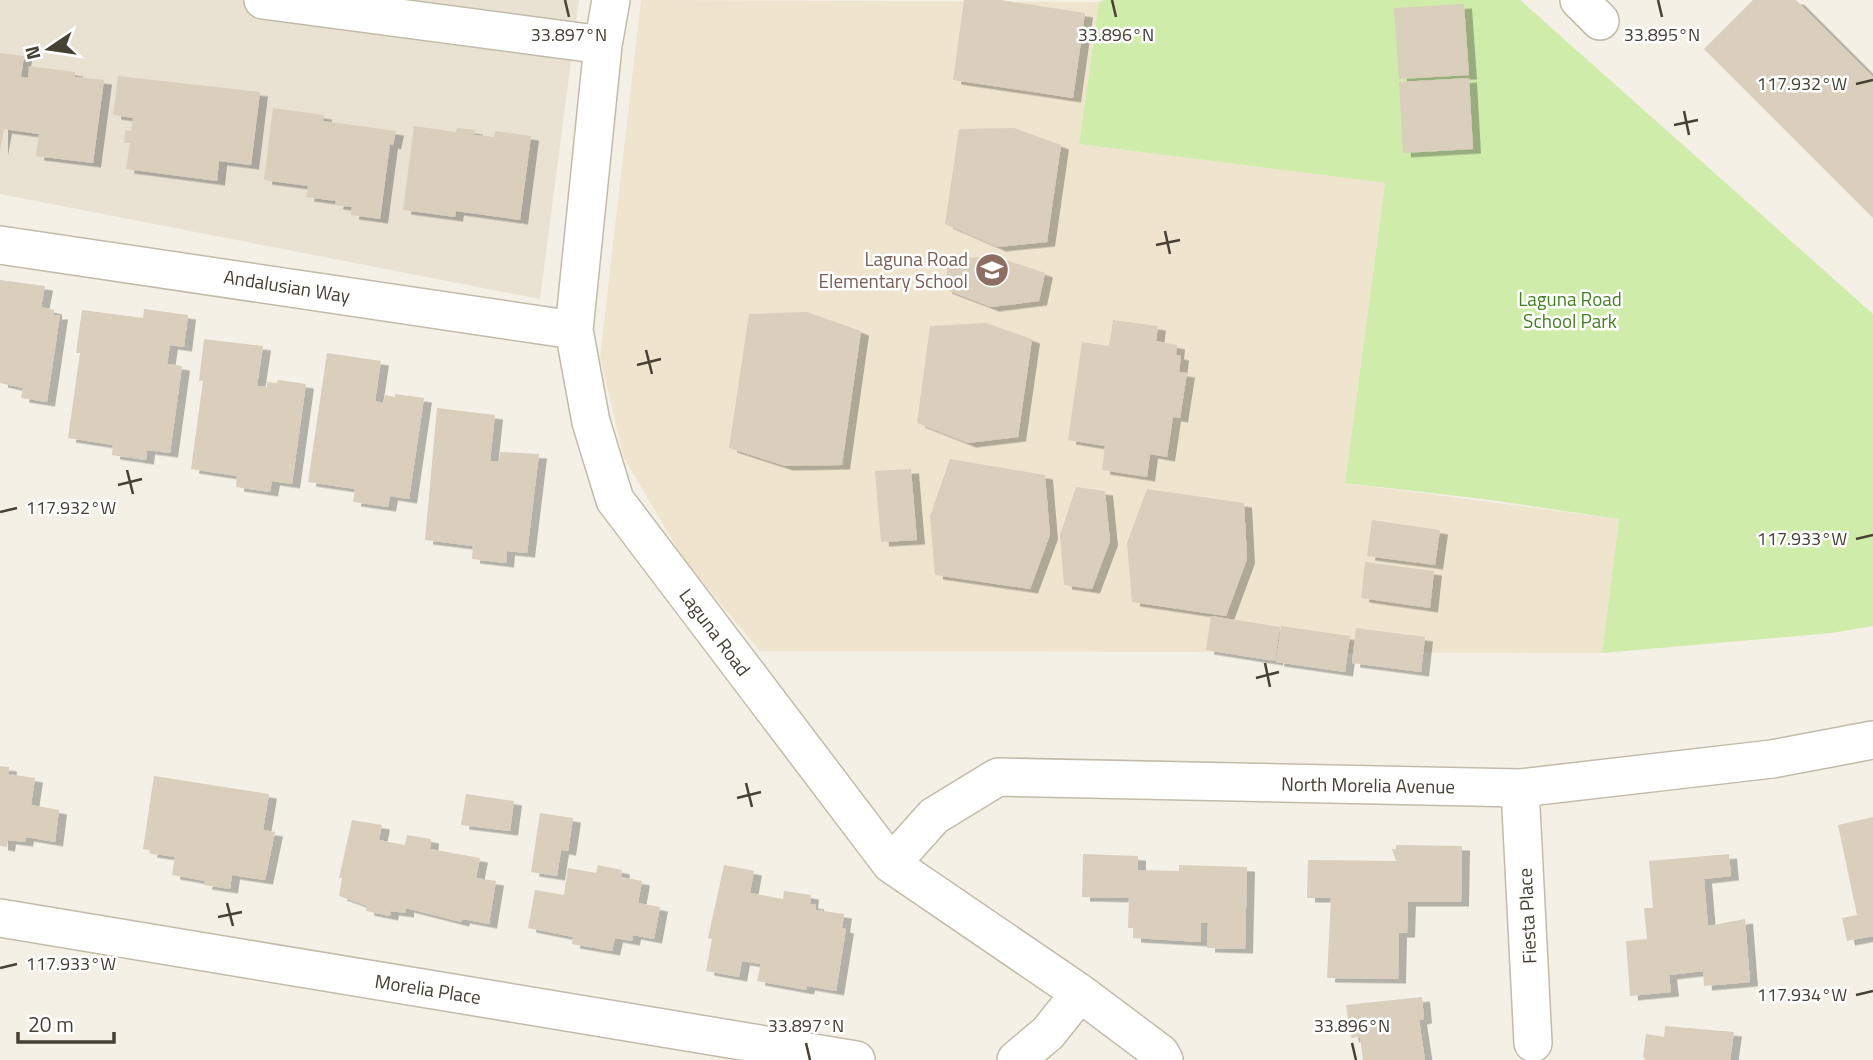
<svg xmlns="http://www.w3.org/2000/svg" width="1873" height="1060" font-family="'Titillium Web',sans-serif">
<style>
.residential{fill:#e9e2d3}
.education{fill:#efe5ce}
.green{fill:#cfecaa}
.building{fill:#dacebd;filter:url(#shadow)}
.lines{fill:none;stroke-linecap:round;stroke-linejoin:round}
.minor-casing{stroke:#c3bbaa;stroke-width:40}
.minor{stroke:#fff;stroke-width:37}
.ticks{fill:none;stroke:#474034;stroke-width:2.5}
.labels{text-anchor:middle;stroke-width:5;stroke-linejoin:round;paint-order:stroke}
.education-label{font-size:19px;fill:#785e54;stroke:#fff;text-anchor:end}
.street-label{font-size:19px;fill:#474034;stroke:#fff}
.park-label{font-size:19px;fill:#457e22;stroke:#fff}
.ticks-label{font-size:18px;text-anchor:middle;fill:#474034;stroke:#fff;stroke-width:5;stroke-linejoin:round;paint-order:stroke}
</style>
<defs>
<filter id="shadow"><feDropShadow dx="8" dy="4.5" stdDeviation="0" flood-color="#0004"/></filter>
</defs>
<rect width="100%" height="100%" fill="#f4f0e5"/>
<path class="residential" d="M0 0H579L540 299 0 194Z"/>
<path class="education" d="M641 0 1099 2 1079 144 1385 183 1345 483 1619 519 1602 653 760 651 684 560 624 458 600 357Z"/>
<path class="green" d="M1104 0H1520L1873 314V626L1831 633 1602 653 1619 519 1483 499 1345 483 1385 183 1079 144 1099 2Z"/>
<path class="building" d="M964 0H1000L1085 13 1073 98 953 80Z
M1753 0H1796L1873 77V218L1704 49Z
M1464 4 1469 75 1399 79 1394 8Z
M0 53 24 56 21 77 28 78 29 66 75 72V77L104 80 93 163 36 156 39 134 4 129 0 151Z
M118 76 260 92 251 165 219 161 217 181 126 169 130 143H124L125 130 131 131 133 118 113 115Z
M1469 78 1473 149 1403 153 1399 82Z
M273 108 324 115 323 121 396 131 393 145 390 144 380 219 351 215 352 207 335 205 336 201 306 197 308 186 264 180Z
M414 126 456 132 457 128 475 130 474 135 494 137 495 131 531 136 520 220 456 211 455 217 403 210Z
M1014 128 1061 145 1047 242 998 247 945 224 959 129Z
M997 257 1045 273 1039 301 991 307 944 289 949 258Z
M0 280 45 286 41 307 54 310V315H60L47 402 21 398 23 388 0 383Z
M144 309 188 315 184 347 170 345 167 364 182 366 170 453 147 450 146 460 112 455 113 445 68 438 80 353H76L82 310 143 318Z
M807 312 861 331 842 465 785 466 729 448 749 314Z
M1113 320 1158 326 1156 341 1177 345 1176 355 1181 356 1179 372 1187 373 1180 418 1173 417 1167 457 1150 454 1147 477 1102 470 1105 446 1068 440 1082 342 1109 346Z
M986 323 1032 339 1018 437 968 443 917 423 930 326Z
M204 339 263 346 257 386 267 387V382L277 383 278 380 306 384 292 484 272 481 270 492 236 487 237 476 191 469 203 381H199Z
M327 353 381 361 375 401 383 403 385 395 395 397V394L424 398 409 499 390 496 388 507 353 502 355 489 308 482Z
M437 408 495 415 490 461 499 462 500 452 539 454 527 553 507 551 506 563 472 559 473 546 425 540Z
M950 459 1045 475 1050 535 1030 589 935 575 930 516Z
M911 469 917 540 881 542 875 471Z
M1076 487 1105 491 1110 541 1092 589 1064 585 1060 535Z
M1147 489 1244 503 1247 559 1226 616 1132 602 1127 543Z
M1372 520 1440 530 1435 565 1367 556Z
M1365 562 1434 571 1430 608 1361 598Z
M1211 616 1280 627 1275 661 1206 650Z
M1281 626 1350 636 1345 672 1276 662Z
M1356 628 1425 637 1421 672 1352 663Z
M0 766 9 767 8 774 35 778 31 805 59 810 55 842 26 837 25 842 8 840 7 847 0 846Z
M154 776 269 794 263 830 275 832 265 880 232 875 230 889 204 885 205 881 172 875 175 857 149 853 150 850 143 849Z
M466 794 514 801 510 831 461 825Z
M540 813 573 818 568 851 561 850 557 876 531 872Z
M1873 817V936L1847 941 1842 918 1857 915 1838 825Z
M352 820 382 825 379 840 405 845 407 835 431 839 430 849 480 858 476 878 496 881 489 924 462 919 461 922 406 908V913L391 911 390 916 366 911 367 906 339 896 342 878H339Z
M1396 845 1462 846 1461 902H1408L1407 933H1399L1398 979 1327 978 1331 898H1307L1308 860 1396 861 1392 849H1396Z
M1083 854 1138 856V870L1179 871V865L1247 867 1245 949 1207 948 1208 923H1201V942L1133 938V928H1128L1129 898 1082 897Z
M1729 854 1731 876 1704 879 1708 926 1745 919 1750 982 1704 986 1703 971 1669 975 1671 992 1630 996 1626 941 1647 939 1644 908H1653L1649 861Z
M598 865 622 870 621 877 642 881 638 903 660 907 654 939 633 935 632 941 615 938 612 951 572 944 573 937 528 928 535 890 564 895 568 868 596 873Z
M724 865 754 871 750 893 783 899 784 891 811 895 810 904 816 905V910L844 914 842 928 846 929 836 991 807 986 806 990 757 981 761 964 742 961 739 977 706 971 712 939 708 938Z
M1422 997 1424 1019 1419 1020 1425 1060H1363L1360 1037 1351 1038 1346 1005Z
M1665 1026 1734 1032 1730 1060H1646L1643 1057 1646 1034 1664 1037Z"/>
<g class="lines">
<g class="minor-casing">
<path id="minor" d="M263 0 603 45
M611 0 603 45 574 330 591 422 615 500 891 864 1080 993 1160 1053 1164 1060
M1579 0 1600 21
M0 245 574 330
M1520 788 1533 1043
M891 864 934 816 998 777 1520 788 1772 759 1873 740
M0 918 856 1060
M1016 1060 1048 1033 1080 993"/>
</g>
<use href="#minor" class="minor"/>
</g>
<path class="ticks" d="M565 0 569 17M1112 0 1116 17M1658 0 1662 17M1856 84 1873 80M1684 111 1689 135M1674 125 1698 120M1165 231 1170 254M1156 245 1180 240M646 350 652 374M637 365 661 359M127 470 133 494M118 485 142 479M0 512 17 508M1856 539 1873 535M1265 663 1270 687M1256 678 1279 672M746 783 752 807M737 798 761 792M227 903 233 926M218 917 242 912M0 968 17 964M1856 995 1873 991M806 1043 810 1060M1352 1043 1356 1060"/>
<defs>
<g id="school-disc" transform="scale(1.75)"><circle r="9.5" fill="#8d6e63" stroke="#fff"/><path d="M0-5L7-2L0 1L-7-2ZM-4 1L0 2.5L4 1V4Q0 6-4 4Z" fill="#fff"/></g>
</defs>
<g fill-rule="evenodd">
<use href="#school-disc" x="992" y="270"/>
</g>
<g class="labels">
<g class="education-label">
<text x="968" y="266">Laguna Road<tspan x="968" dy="22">Elementary School</tspan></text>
</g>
<g class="street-label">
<text transform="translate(287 286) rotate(9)" y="7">Andalusian Way</text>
<text transform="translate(715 632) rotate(53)" y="7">Laguna Road</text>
<text transform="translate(1368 785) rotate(1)" y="7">North Morelia Avenue</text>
<text transform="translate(1527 916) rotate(-93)" y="7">Fiesta Place</text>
<text transform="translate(428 989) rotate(9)" y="7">Morelia Place</text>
</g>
<g class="park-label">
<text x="1570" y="306">Laguna Road<tspan x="1570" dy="22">School Park</tspan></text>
</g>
</g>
<g class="ticks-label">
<text x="569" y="41">33.897°N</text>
<text x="1116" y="41">33.896°N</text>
<text x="1662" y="41">33.895°N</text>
<text x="1802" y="90">117.932°W</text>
<text x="71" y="514">117.932°W</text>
<text x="1802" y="545">117.933°W</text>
<text x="71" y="970">117.933°W</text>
<text x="1802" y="1001">117.934°W</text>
<text x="806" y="1032">33.897°N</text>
<text x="1352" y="1032">33.896°N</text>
</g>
<g transform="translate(49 49) rotate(257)" stroke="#ffffff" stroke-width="5" paint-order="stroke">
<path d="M0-5L12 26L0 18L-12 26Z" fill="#474034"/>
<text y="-10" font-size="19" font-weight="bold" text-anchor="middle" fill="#474034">N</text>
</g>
<path d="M18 1032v10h96v-10" fill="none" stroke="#474034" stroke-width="3.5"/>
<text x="28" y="1032" font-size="21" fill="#474034" stroke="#ffffff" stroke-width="5" paint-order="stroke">20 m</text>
</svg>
